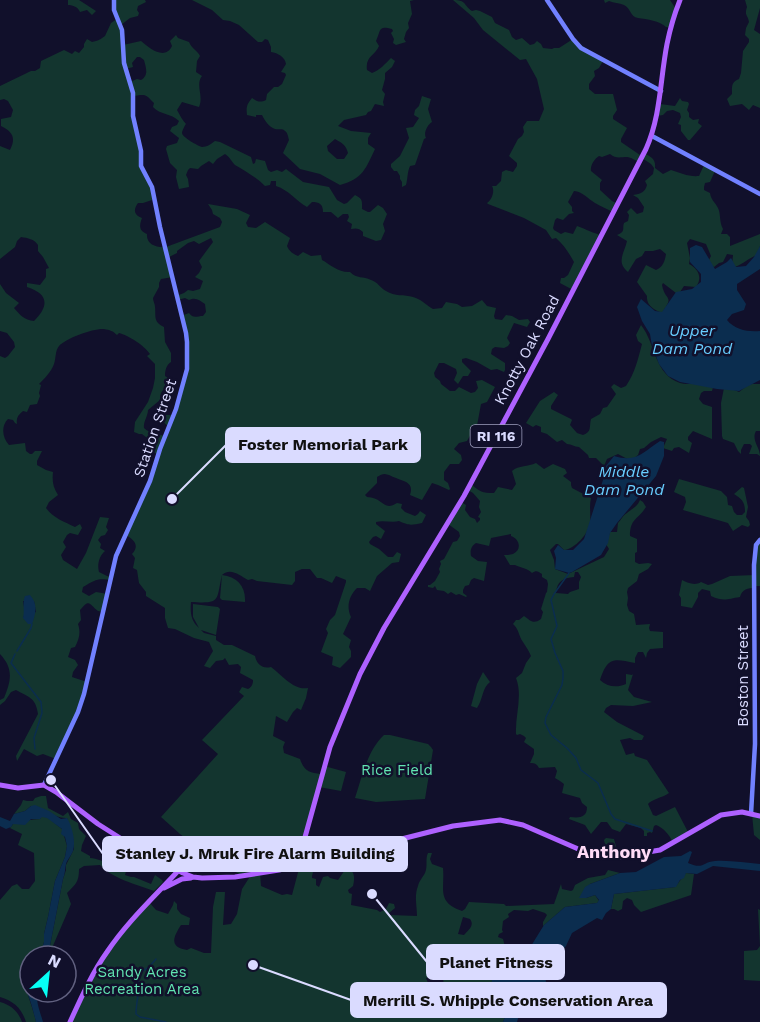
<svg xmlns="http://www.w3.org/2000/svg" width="760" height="1022" font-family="'Work Sans',sans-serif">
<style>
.green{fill:#13352f;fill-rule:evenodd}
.water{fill:#0b2d4f}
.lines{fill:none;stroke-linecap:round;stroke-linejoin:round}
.stream{stroke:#0b2d4f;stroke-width:1.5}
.secondary{stroke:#7181ff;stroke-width:4.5}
.primary{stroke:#ae61ff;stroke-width:5}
.labels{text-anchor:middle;stroke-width:5;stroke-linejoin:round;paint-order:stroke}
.shield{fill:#11102b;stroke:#9e9ebf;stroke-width:1.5}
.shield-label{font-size:14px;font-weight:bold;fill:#dadbff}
.street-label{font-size:15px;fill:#dadbff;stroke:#11102b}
.park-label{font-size:15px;fill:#61e4b1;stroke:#11102b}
.water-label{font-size:16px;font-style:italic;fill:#68ceff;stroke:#11102b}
.quarter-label{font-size:18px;font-weight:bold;fill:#ffdcf7;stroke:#11102b}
.leader{fill:none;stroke:#dadbff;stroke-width:2}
.callout-dot{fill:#dadbff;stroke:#11102b;stroke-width:2}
.callout{fill:#dadbff;stroke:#dadbff;stroke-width:2}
.callout-label{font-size:16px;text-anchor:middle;font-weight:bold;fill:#111}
</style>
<rect width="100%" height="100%" fill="#11102b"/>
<path class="green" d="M68 0H79L96 11 92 15 87 10 80 12C78 7 73 5 68 5Z
M114 0H145L146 2 138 6 137 10 139 13 138 16 130 18 121 25 123 45 141 41C149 48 165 61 172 46L170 41 176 35 178 38 189 42C192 49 198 51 200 56L197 61 196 72 202 76C195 85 204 96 199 107L182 102 177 110C180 115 182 120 186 124 185 125 182 131 182 133 182 137 198 146 202 147 207 147 211 144 215 141L220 142 251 157 253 164 255 163 256 159 265 161 268 170 271 172 277 170 282 172 286 169 303 182 329 187 337 200 344 204 347 203 355 195C363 199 362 201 362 209L368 212H370L378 205 383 208 387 214 383 224 385 231 381 240 376 241 363 236V232C359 228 356 228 351 229L352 224 347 221 349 217 348 214H343L338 218 331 212H323C323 204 319 202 312 202L307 207C296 201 289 190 276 186V181H271L270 185 265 186C256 177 245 171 235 165 231 161 230 157 225 154L217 159 213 164 209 161 201 166 198 169 190 168 188 170 186 175 188 179 189 187 179 189 176 177 177 170 170 163 166 149 167 146 177 143 179 138 170 131 172 127 177 125 179 121C171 113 160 115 153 107L154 103C145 94 147 94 133 96V111L142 165 155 199 143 203H138C133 210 134 215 142 218 139 226 139 231 147 234 146 245 157 248 166 247L220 227 222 222 220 218 213 214 212 210 208 204 237 209 250 215 246 223 248 227 256 228 265 222 290 238 287 246C289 251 293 254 298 256L303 252 311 256 321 255 322 260C331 265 339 273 350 272 357 279 363 276 371 280 378 282 380 288 386 291 395 297 404 294 413 297 421 299 426 305 433 309L442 308 446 302 457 304 462 307 472 306 482 300 487 306 496 308 494 316 495 319 502 320 506 315 512 316 519 320 528 319 530 322 527 327 514 323 507 338 510 343 508 346 504 348 495 347 492 349 491 354 505 363V370L504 372 497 369 491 370 477 362 466 358 462 359V362L471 371 468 376H463L458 384 454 380 457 373 456 369 444 363H439L434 373 435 377 440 381 441 384 450 391H455L459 387 471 393 475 392 478 388 476 381 482 380 495 387 487 402 481 404 476 431 472 432 467 441 459 443 454 449 461 455 462 460 459 464H450L444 472V480L448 483 450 489 449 490 438 485 432 483 422 500 410 495C414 483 406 482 396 478 388 475 385 471 377 477V483L365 495 367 497C383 497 383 512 397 503L402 504 401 508 405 512 415 516 418 514 420 511 426 515 422 523C411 525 410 526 399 521 393 523 383 520 376 522V524L385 531 381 539 376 536 373 537 369 542 370 544 379 549 388 557H393L397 552 401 554 399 562 392 563 377 576 370 591 365 588H357C349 596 346 607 351 617L343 634 351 640 349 647 351 651V657L340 668 332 665 333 657 321 652 328 633 326 629 330 620 335 615 346 582V580L336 576 332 583 321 578H317L310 569H302L295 572V581L292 585 257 581 252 579 248 580C240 576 231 567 222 575 237 577 246 586 245 602L222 600 220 598 222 575C216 600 222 604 191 602 190 613 191 621 199 628L193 617V604L218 607 220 609 216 635 201 630 204 633 216 636V640L224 645H232L255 656C257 665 263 669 271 667 282 675 294 691 308 688L306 698 301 710 297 708 293 712 287 722 276 716 273 736 285 742 283 747 284 753 300 759C304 771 310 773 321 774L324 766 346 772 341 791 319 787 297 866 260 873 261 886 282 895 287 894 292 895 300 865 307 863 315 864 312 876V878L316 879V885L319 887 323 877 328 876 330 878 338 880 347 867C355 872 355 877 353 886L348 890 349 893 352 894 351 905 377 910 380 912 386 909 389 903 394 904 395 908 389 913 390 915 417 916C417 906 414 896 418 886 419 881 423 877 425 873 428 866 425 859 428 853H432L430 859 432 864 443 868C445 889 436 902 462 911L465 909 469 902 504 904 506 906 554 904 561 884 562 889 571 891 573 890 575 885 588 878 605 875 608 870 620 873 590 884 586 898 595 895 599 901 597 903 565 907 543 926V922L547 915 545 913 533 909 528 911 514 910 508 914 509 917 503 921 502 930 503 932 499 934 498 937 503 939 505 947C511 949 514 954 521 957L511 966 501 964 500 961H490L494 966C492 979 492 983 495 996 498 1008 496 1007 505 1017L503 1022H69L107 952 149 902 156 910 168 914 173 905 174 901 177 904V909L181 914 190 918 189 925H181C174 936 168 947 187 950L191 948 204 953H211L213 907 216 892H225L223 925 231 924 237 914 242 889 251 875 243 876 221 864 180 834 161 817 218 754 202 740 244 696 239 692 242 687 248 689C252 687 253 684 253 680L240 673 241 667 238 664 229 665 225 658 223 660 216 661 210 668 204 666 213 651 209 642 194 638 175 629 168 628 165 618V608L146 596V592L139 583 137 570 133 568 135 558 132 554C140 545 134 540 126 535L148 485 157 454 153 452 150 455 148 454 151 448V441L142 434H139L134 432 135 422 148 402 153 388 155 378V364L147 356 150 354C145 346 128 335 119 333L117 335C113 331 110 330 104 329 94 328 66 338 59 346 55 351 56 358 54 364 51 372 45 378 39 384L41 385 39 393 40 396 37 404 30 405 27 412 23 411C18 415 16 418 17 424L15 423 13 420 8 419C1 426 2 437 9 445L25 443 26 451 30 454H32L35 451H42L37 461V465L46 470 53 472C52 481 53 487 58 495L49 502 46 508C53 518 65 522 75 527L80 524 82 528 78 535 70 533 67 535 63 542 66 547 61 555 63 560 77 569 86 553 100 517 109 518 106 527 108 530 105 535 101 536 98 540 101 544 100 548 105 551C99 556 97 565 99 572L107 576 112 577 111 580C97 578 95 580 83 587L82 592 89 596 96 592 108 594 104 612 98 611C89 604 90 598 80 610L81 620 78 624C81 633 79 639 75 647L71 648 68 657 75 660 78 665 73 672 72 677 87 682 82 701 56 759 43 754 37 756 24 749 17 761 16 756 38 714C36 698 29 697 16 690L11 692 5 701 0 705V700L4 698C11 681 14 669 0 654V356L5 358 8 356 15 347 14 342 7 333 0 331V284L6 293 19 303 14 308C20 315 24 320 34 321 49 306 49 294 27 287V283L40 285 46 277V269L49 268 43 257 38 251V245C34 239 28 238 21 237L17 241 15 247 0 259V146L10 150C16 138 13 132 1 126V119L11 117 13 110 8 101 4 99 0 100V86L31 71H35L40 68 41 61 64 50 72 54 75 51 79 53 84 47V44L87 39 92 42C98 41 101 39 105 36L111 23 117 19ZM137 57H140L144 60C146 68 149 75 141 80L137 79 130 82 126 69 133 67 132 63ZM211 238 213 242 199 261 202 267 199 273 195 277 203 281 200 289 193 291 188 290 184 293 176 296 177 300 185 298 189 300C196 297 199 300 205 304L206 312 203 316C197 316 193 319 189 313L181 316 188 342 183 389 174 415H166L162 421 169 427 164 436C157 433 150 434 144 428 143 422 148 416 148 410L160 400C160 394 161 391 166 388L168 378 165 376C165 371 166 365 171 362V353L165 342 164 327C153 322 156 316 155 307 155 304 153 301 153 298L159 287V283L161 279 173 277 169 257 177 253V251L188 243 194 241 199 244ZM23 601H34L36 612 23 618 25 613ZM463 917 470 919C475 926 468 930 464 935L458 934ZM439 959 443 960 446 965 444 969 445 972 443 978 444 987 442 991 434 992 432 995 428 996 424 994 422 990 428 983 426 978 430 977 428 970 433 962Z
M192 0H414L410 1 412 14 408 23 409 28 406 32 404 39 406 42 396 45 393 43 394 39 391 33 393 31 392 29C378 25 381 30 376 41L379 46C375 56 365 56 367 70L372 73C380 70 385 64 391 58L395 61 392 67 385 73V79L382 90 385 94 383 102 384 106 375 104 371 111 368 112 366 115 344 120 338 126 351 131 371 133 368 138V144L375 149C366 168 363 179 340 185L320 174 300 169 283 153 289 140C288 137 288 133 285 131 282 128 280 130 275 129 269 127 265 121 262 115H256V117L247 115C246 107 247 104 252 98 256 101 260 103 266 100L267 94 274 87H278L282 84 286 75 285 73 281 72 286 64C285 57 278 53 271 52V47L268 40 265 39 262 42H258L239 25 230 21 223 20 212 10ZM335 139C342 143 346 145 348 153L344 159H337L328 151 327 146Z
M453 0C467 0 463 5 472 11L476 10 480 11 492 17 495 23 509 30 512 37 516 40 522 38 530 45 534 44 537 41 541 44 543 48 552 49 554 48H559L573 39 603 61 599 68 594 71 595 76 589 84V89L595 94H613L617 110 613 116V119L627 128 621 139V142L640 155 644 153C651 157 656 159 655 168L663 174 671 170C680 173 689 177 699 176L704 165 715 171 710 182 705 183 704 187V190L710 193C711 200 715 202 718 208 721 214 719 222 723 229L721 234H727L730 237V246L760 234V246L757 255C749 258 743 264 735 267L732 265 733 255 727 254 723 262 719 263 714 267 710 265 709 260 711 256 706 244 690 239 687 243 690 258 689 264C698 269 703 277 696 287L684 286 680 292 676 293 663 283 662 285C665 302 675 294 662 313 654 310 646 305 647 296L637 282 646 265 656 270C663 267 665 261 666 254L660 249 653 251H645L642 256 636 259 628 272C616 262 624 254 627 241L617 235C626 232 622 228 624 223L628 221 629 215 627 212 631 208 637 214 643 212 644 207 638 198 633 195C641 194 645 192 647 185L645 181 653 174 654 168 651 164 642 158 639 162C636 161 631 157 627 157 620 157 616 159 610 154L602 157 599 156C594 159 590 166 591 171L602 180 600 183V190L612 201 618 204 613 212C607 209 600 206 595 203 587 198 583 192 574 191L568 202 572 207V211L574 213 569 214 563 220 557 218 555 220 553 228 554 230 561 234 565 232 573 234 577 226C586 229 594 234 602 235L573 290 560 283 561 278H564L568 275 574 262C569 253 564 245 556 238L552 239 546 230 524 218 488 204 487 203C492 200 495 191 492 186H496L501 181 502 172 506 170 513 172 517 166V163L509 156 518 139 522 136 524 132 523 127 527 121H539L544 109 537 79 526 59 520 60 483 30 474 18Z
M604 0H670L676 9 671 28 666 27C660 21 647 19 638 18 630 17 631 8 624 5 619 3 614 3 609 1L605 3Z
M745 0H760V8L754 30 760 34V108L753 105 749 110 742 104 730 106 727 99 732 94C732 87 731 82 739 79L741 73 743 51 749 42V39L745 35 746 28 749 22C748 15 744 16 747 7Z
M422 96 431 99 428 109 432 122C428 124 423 133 426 138L424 139 415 165 410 166C407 173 408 178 406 185L402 187V182L400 179V176L397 171H394L391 167V164L400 156 409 138 406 128 413 127 419 118 414 115 415 110 419 106Z
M680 98 682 101 688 102 689 104 687 110 689 113V117L693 120 699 119 698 123 702 126 690 140H688L681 131V125L678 124 681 117 680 113 673 110 667 111 663 115 657 116 660 104 675 106Z
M641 325C656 344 654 374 680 383 687 385 693 383 699 383 704 384 709 386 713 387L712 391H704L701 393 699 399 703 404 712 407V439L693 431 688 437V440L692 443 689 453 679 447 674 448 672 451 663 448 667 439 661 437 651 442 644 448 640 449 638 455 631 461 618 454 607 459 604 466 596 458H589L588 455 579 447C574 447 572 444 567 444L562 440 557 442 547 434 541 432V427L536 425 533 427 526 423 540 401 554 392 558 395 551 406V409L571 419 572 420 570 425 577 433 583 435C592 432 589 427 591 419L600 414 603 408 607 407 616 394 611 387 614 384 621 388 626 386C635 373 638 359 642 344L638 341 636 335Z
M752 384H760V431H756C751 440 760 447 760 456L757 454H749L752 446 750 444H744L741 450V454L738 451 734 443 723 439 722 436 721 403 724 388H730L739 392 748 385Z
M536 463 544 469 553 464 565 469 567 473 563 476 571 482V485L572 488 591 498C589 506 591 514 590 523 589 533 575 549 564 550L558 544H556L550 550 554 560 555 569 568 574 604 557 609 549 606 544 610 532H617L618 523C621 520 623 515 627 513 633 508 637 507 640 500L643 502 646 507C638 520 630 518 630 536L637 539V552L635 553V562L639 564 648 563 652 564 648 569 639 574 637 581 628 588 627 592 628 598 627 605 629 611 634 614 636 625 650 624 649 628 650 631 663 632V648L650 649 647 653 646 658 643 652H638L635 658V663C614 659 608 656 600 680 607 687 617 688 626 684V674L632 675 633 674 628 690 634 697 652 702 633 706 611 705 606 708 604 712 617 722 644 736 642 740H634L630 738 620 740 626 755 634 753 635 756 647 760 669 793C662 798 652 799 648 804L653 815 656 816 675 807 688 832 673 842C669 835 664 828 656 825L654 826 652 833 650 832 647 833V836H644V831L641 828 626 824 620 832 612 829 607 822H601L591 834 585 825 569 819 570 817C579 818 587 818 587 807L582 803 580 798 562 793 564 784 560 781 555 778 557 771 555 767 539 768C537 764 535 763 530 763L534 754V749L524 742 526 738 524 736 520 734 517 735 516 734C515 715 523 696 516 678L522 673 526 663 531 656C528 649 526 647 523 642 519 637 519 629 513 624L516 620H519L524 616C530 620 533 625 541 619L543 612 541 609 546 593 547 592 548 584 547 580 542 577V574C538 571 536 570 532 573 527 568 521 568 515 565H510L504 555C507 555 510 555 513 554 522 550 520 539 511 536V534L491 538 489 546 476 543C471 546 470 551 471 556L478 561 487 562 484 581 474 578 471 580 469 585 465 586 463 590V593L467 596 466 597 459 594 456 595 451 592 448 594 444 591 437 590 435 586 433 588 428 587V585H430L435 581 440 572 439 569 441 564 440 561 444 559 453 542 457 541 460 536 459 532 448 524 461 502 466 505 465 510 470 517 475 519 477 523 480 520V518L478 517 481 512 479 507 480 501 473 493 468 490 471 484C480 492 482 493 494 493L498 487 512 490 516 484 512 471C519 465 528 467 536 463ZM575 572H578L581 577 579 582V589L570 592 568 594 556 593C557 581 563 578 574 577Z
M679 479 721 491 727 497 728 505 732 506 734 512 737 515H742L745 512C745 502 742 499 734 494L742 487 744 488 748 507 746 517 749 521 750 525 748 527 742 525 733 531 728 523 683 510 686 502 685 497 674 492Z
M760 540V586H756L755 588C748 588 742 589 740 597 727 599 724 602 711 596L710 591 702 589 698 593V597L692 608 681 606V598L679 595 682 580C688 583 695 586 701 582L708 585 712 584 730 576 755 575V554Z
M483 672 490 682C482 688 483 699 477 708L471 706 477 684Z
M384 735H390L428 744 431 747 433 750 425 799 376 802 355 798C362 777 367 751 384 735Z
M41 796H46L48 808 63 816 68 812 71 819 78 823 79 829 86 836 82 845 81 851 90 856V858C98 858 107 865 116 862L117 860 127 868 125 875 131 877H134L151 884 155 875 162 880 163 882 154 891C136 884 113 879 100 865L84 866 79 869C79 882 76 884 67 893L71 904 52 948V956H48L63 879 66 870V865L74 849 73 839 67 818C54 819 44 807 31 806L25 811 14 814 21 805 23 800 27 801H33L35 798Z
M752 814 760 816V840L754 835Z
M41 817H47L62 829 67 846 65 857 55 881 48 917 44 934V942L40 956H30V976L24 975C25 992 33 1006 36 1022H26C22 1009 14 1001 0 997V900L12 886 17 884 22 889H29L35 881 34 853 18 845 22 834 10 828 13 824C22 822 31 819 40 819Z
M606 838 614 839 617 850 616 856 604 857 605 844 604 840Z
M686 873 694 874 691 895 641 912 634 905 632 900 627 898 623 901 622 909 618 911 614 909H611L614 894 675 887Z
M758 909 760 910V981L744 980V951L757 950 760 946Z
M0 1002C11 1005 18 1011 22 1022H0Z"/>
<path class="water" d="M696 245 702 247 715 269 727 262 731 258 736 267 746 266 754 257 760 246V269L737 284V290L746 304 744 310 732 314 727 320C735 330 748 332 760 331V380L739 391 717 389 680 382 668 376 659 364 652 346 650 334 642 321 637 307 641 299 655 311 662 312 676 292 692 289 701 282V274L690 262V248Z
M660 441 664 442V456L656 476 617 523 610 533 608 543 601 555 572 572 569 573 555 569 556 558 554 551 558 545 564 550H573L584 539 603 480 606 466 614 456C637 463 643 452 660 441Z
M30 595C38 604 36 613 32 624H28L23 618C25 610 22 603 25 596Z
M35 805 49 811 61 819 67 818C72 826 76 841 73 851 71 856 67 860 66 864 65 869 65 874 63 879L48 956H40L44 942V934L48 917 55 881 65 857 67 846 65 837 61 834 62 829 47 818 42 817 40 819H31L25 825 13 824 11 827 6 829 0 826V817L10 821 14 814 25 811 31 806Z
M690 851 692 852 688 863C704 870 702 862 715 861 730 860 746 863 760 864V871L713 866 697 874 686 873 684 878 680 880 676 887 614 894 611 909 606 913 602 920 597 918 572 933 566 946 550 964 545 975 547 990 544 995C538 997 535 1002 528 1004L519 1015 517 1022H503L505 1017C502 1014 498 1010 496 1005 495 1002 496 999 495 996 491 982 491 981 494 966L490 960 492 958 501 959V964L511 966 519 959 531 946 544 925 565 907 597 903 599 900 595 895 586 898H579L585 887 590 884 620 873 636 872 664 857 681 856Z
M24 975 30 976V992H37C36 1003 40 1011 43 1022H36C33 1010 29 992 21 982Z"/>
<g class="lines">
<path class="stream" d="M569 573 554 594 551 600 557 626 551 639 555 653 563 671V678L562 685 546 717 545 723 551 735 567 748 576 758 581 770 598 783 611 814 615 819 652 831
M17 651 31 628 32 624
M15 654 11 663 41 702 42 713 34 738 35 749
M156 959 149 967 138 974C137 979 139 983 139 988 138 997 136 1005 136 1014L140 1017 166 1022"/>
<path class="secondary" d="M547 0 573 39 581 48 661 91
M652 136 760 194
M44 785 78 712 84 694 116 556 150 481 160 449 176 409 187 369V342L186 333 160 227 152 187 141 166V151L133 116V93L124 63 122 30 114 10V0
M751 814 755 744 754 565 756 545 760 540"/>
<path class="primary" d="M0 785 18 788 44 785 56 792 98 824 139 850 183 873 193 877 202 878 235 877 279 870 453 826 500 820 523 825 592 855 605 857H619L660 850 721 815 742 812 760 816
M297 866 330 747 360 674 384 628 464 496 548 339 646 149C661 115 660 80 667 44 670 29 674 15 680 0
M164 888 182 879 191 878
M70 1022C81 998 92 973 107 952 127 922 154 897 178 871"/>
</g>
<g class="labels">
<rect class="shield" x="470.5" y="425" width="51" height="22" rx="4.5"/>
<g class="shield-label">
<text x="496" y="441">RI 116</text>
</g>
<g class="street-label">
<text transform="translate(527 350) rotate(-62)" y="5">Knotty Oak Road</text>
<text transform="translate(155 428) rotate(-71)" y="5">Station Street</text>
<text transform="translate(743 676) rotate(-90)" y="5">Boston Street</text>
</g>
<g class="park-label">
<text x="397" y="775">Rice Field</text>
<text x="142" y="977">Sandy Acres<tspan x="142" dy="17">Recreation Area</tspan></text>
</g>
<g class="water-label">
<text x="692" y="336">Upper<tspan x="692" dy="18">Dam Pond</tspan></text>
<text x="624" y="477">Middle<tspan x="624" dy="18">Dam Pond</tspan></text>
</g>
<g class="quarter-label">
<text x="614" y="858">Anthony</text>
</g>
</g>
<path class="leader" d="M172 499L226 445M51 780L103 854M372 894L427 962M253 965L351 1000"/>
<g class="callout-dot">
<circle cx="172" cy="499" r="6"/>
<circle cx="51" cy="780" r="6"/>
<circle cx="372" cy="894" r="6"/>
<circle cx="253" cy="965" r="6"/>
</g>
<g class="callout">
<rect x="226" y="428" width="194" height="34" rx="6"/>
<rect x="103" y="837" width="304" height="34" rx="6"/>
<rect x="427" y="945" width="137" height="34" rx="6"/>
<rect x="351" y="983" width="315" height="34" rx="6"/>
</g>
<g class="callout-label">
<text x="323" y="450">Foster Memorial Park</text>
<text x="255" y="859">Stanley J. Mruk Fire Alarm Building</text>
<text x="496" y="968">Planet Fitness</text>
<text x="508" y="1006">Merrill S. Whipple Conservation Area</text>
</g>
<g transform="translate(48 974) rotate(27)"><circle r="28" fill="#11102b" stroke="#616180" stroke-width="1.5"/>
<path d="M0-4.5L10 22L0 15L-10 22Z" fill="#06fff5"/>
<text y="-9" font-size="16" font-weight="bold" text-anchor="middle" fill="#dadbff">N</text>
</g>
</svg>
